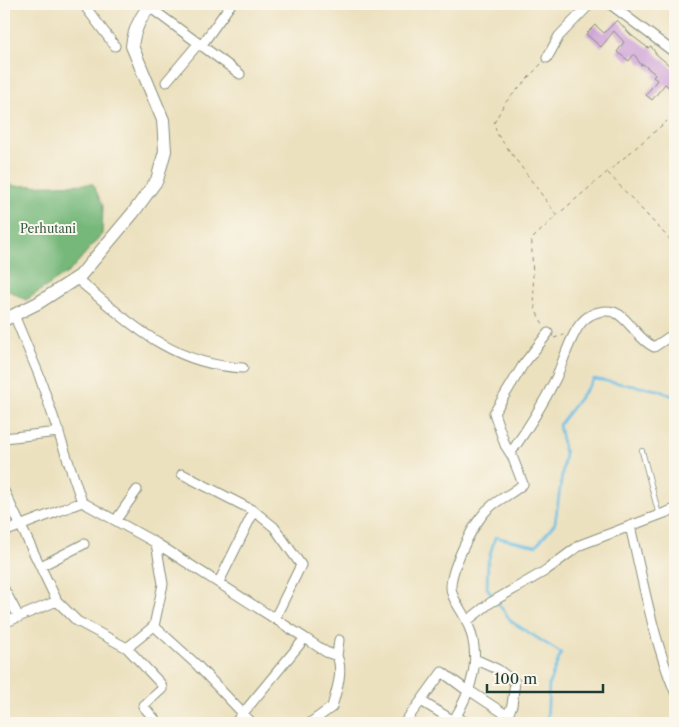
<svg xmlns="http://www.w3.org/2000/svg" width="679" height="727" font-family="'Libre Caslon Text',serif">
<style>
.forest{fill:#76b87a;stroke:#4a7a57}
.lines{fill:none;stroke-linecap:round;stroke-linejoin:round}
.stream{stroke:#69bee5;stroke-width:2.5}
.building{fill:#c896d5}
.lane-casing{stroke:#868f7a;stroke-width:6}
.street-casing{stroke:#868f7a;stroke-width:11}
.secondary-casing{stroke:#868f7a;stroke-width:14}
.path{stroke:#868f7a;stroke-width:1;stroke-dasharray:4 4;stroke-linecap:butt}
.lane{stroke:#fff;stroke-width:4.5}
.street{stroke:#fff;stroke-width:9}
.secondary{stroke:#fff;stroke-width:12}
.labels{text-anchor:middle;stroke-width:4;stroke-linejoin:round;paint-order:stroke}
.park-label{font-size:12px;fill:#365c46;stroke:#fbf7ec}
</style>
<rect width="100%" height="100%" fill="#fbf7ec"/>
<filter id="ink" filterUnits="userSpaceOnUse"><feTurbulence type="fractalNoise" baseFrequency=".02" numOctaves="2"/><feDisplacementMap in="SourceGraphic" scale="10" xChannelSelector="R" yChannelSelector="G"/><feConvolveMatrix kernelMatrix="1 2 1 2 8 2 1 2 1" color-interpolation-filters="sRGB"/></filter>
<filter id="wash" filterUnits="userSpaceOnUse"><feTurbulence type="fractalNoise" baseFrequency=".0096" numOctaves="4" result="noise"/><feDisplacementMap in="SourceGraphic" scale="20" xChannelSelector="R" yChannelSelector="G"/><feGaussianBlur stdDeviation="1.12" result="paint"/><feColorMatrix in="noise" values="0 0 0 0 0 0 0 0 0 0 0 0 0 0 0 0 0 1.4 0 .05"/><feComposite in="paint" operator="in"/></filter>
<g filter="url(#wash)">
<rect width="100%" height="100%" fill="#ece1bf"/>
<path class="forest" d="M4 177 13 186 93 184 103 206 102 234 70 271 26 300 4 288Z"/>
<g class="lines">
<path class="stream" d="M494 598 487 588 488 562 495 537 536 546 555 523 565 454 559 425 594 379 658 390 675 397
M497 602 512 622 561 653 549 684 547 723"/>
</g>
<g id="blocks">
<path class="building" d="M617 20 631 35 648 48 651 46 656 54 675 70V92L665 84 652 100 646 95 657 80 653 77 655 74 643 64 641 65 634 54 629 61 617 52 624 42 614 31 601 47 586 34 595 25 604 33Z"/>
</g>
</g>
<g filter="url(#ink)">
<use href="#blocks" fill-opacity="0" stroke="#868f7a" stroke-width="1"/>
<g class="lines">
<g class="lane-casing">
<path id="lane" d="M642 451 659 515"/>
</g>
<g class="street-casing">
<path id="street" d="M86 4 87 9 115 46
M610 4 675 53
M148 6 240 74
M201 46 231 4
M547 58 559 36 590 4
M166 82 198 44
M77 279C129 322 171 365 243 368
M14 315 39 375 82 502 156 543 163 584 154 626 196 664 252 723
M4 438 59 432
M512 456 505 445 494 413 523 365 548 333
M182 474 254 511
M4 491 57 601 77 621 127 648 161 684 162 689 143 706 158 723
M116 520 137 490
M630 526C643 581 653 639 675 692
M4 532 82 502
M156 543 305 638 235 723
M41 566 84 544
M219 582 254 511 274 527 301 565 275 618
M4 589 19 617
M467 621 490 603 545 571 580 545 675 509
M4 623 57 601
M305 638 326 652 337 656C344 672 336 691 332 707L310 723
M127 648 154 626
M337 656 339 640
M475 659 497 669 515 682 512 705 505 723
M470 691 508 716
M421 701 442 672 469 692
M456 716 466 723
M404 723 421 701 454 721
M452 723C472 691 483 658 467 622 463 611 451 599 451 587 451 569 470 531 481 517 492 501 510 496 523 484L512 456V451C529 427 543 404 556 378 563 362 571 334 582 322 590 313 603 309 614 312 628 317 637 339 654 347L675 333"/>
</g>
<g class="secondary-casing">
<path id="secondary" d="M4 320 38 303 80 276 133 213 157 180 165 151 163 120 132 46C134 29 140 17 151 4"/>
</g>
<path class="path" d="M541 64 504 104 494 123 497 134 556 214 553 219 532 239C531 242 534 301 535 307 537 314 540 320 544 325
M608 173 675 245
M556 216 667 121
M554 338 564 335"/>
<use href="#lane" class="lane"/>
<use href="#street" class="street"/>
<use href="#secondary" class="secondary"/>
</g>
</g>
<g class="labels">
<g class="park-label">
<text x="48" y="233">Perhutani</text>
</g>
</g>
<rect width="679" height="727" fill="none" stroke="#fbf7ec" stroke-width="20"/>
<path d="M487 684v8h116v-8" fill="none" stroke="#1f3d34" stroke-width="2.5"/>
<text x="494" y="684" font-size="15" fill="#1f3d34" stroke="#fbf7ec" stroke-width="4" paint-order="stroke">100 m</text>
</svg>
